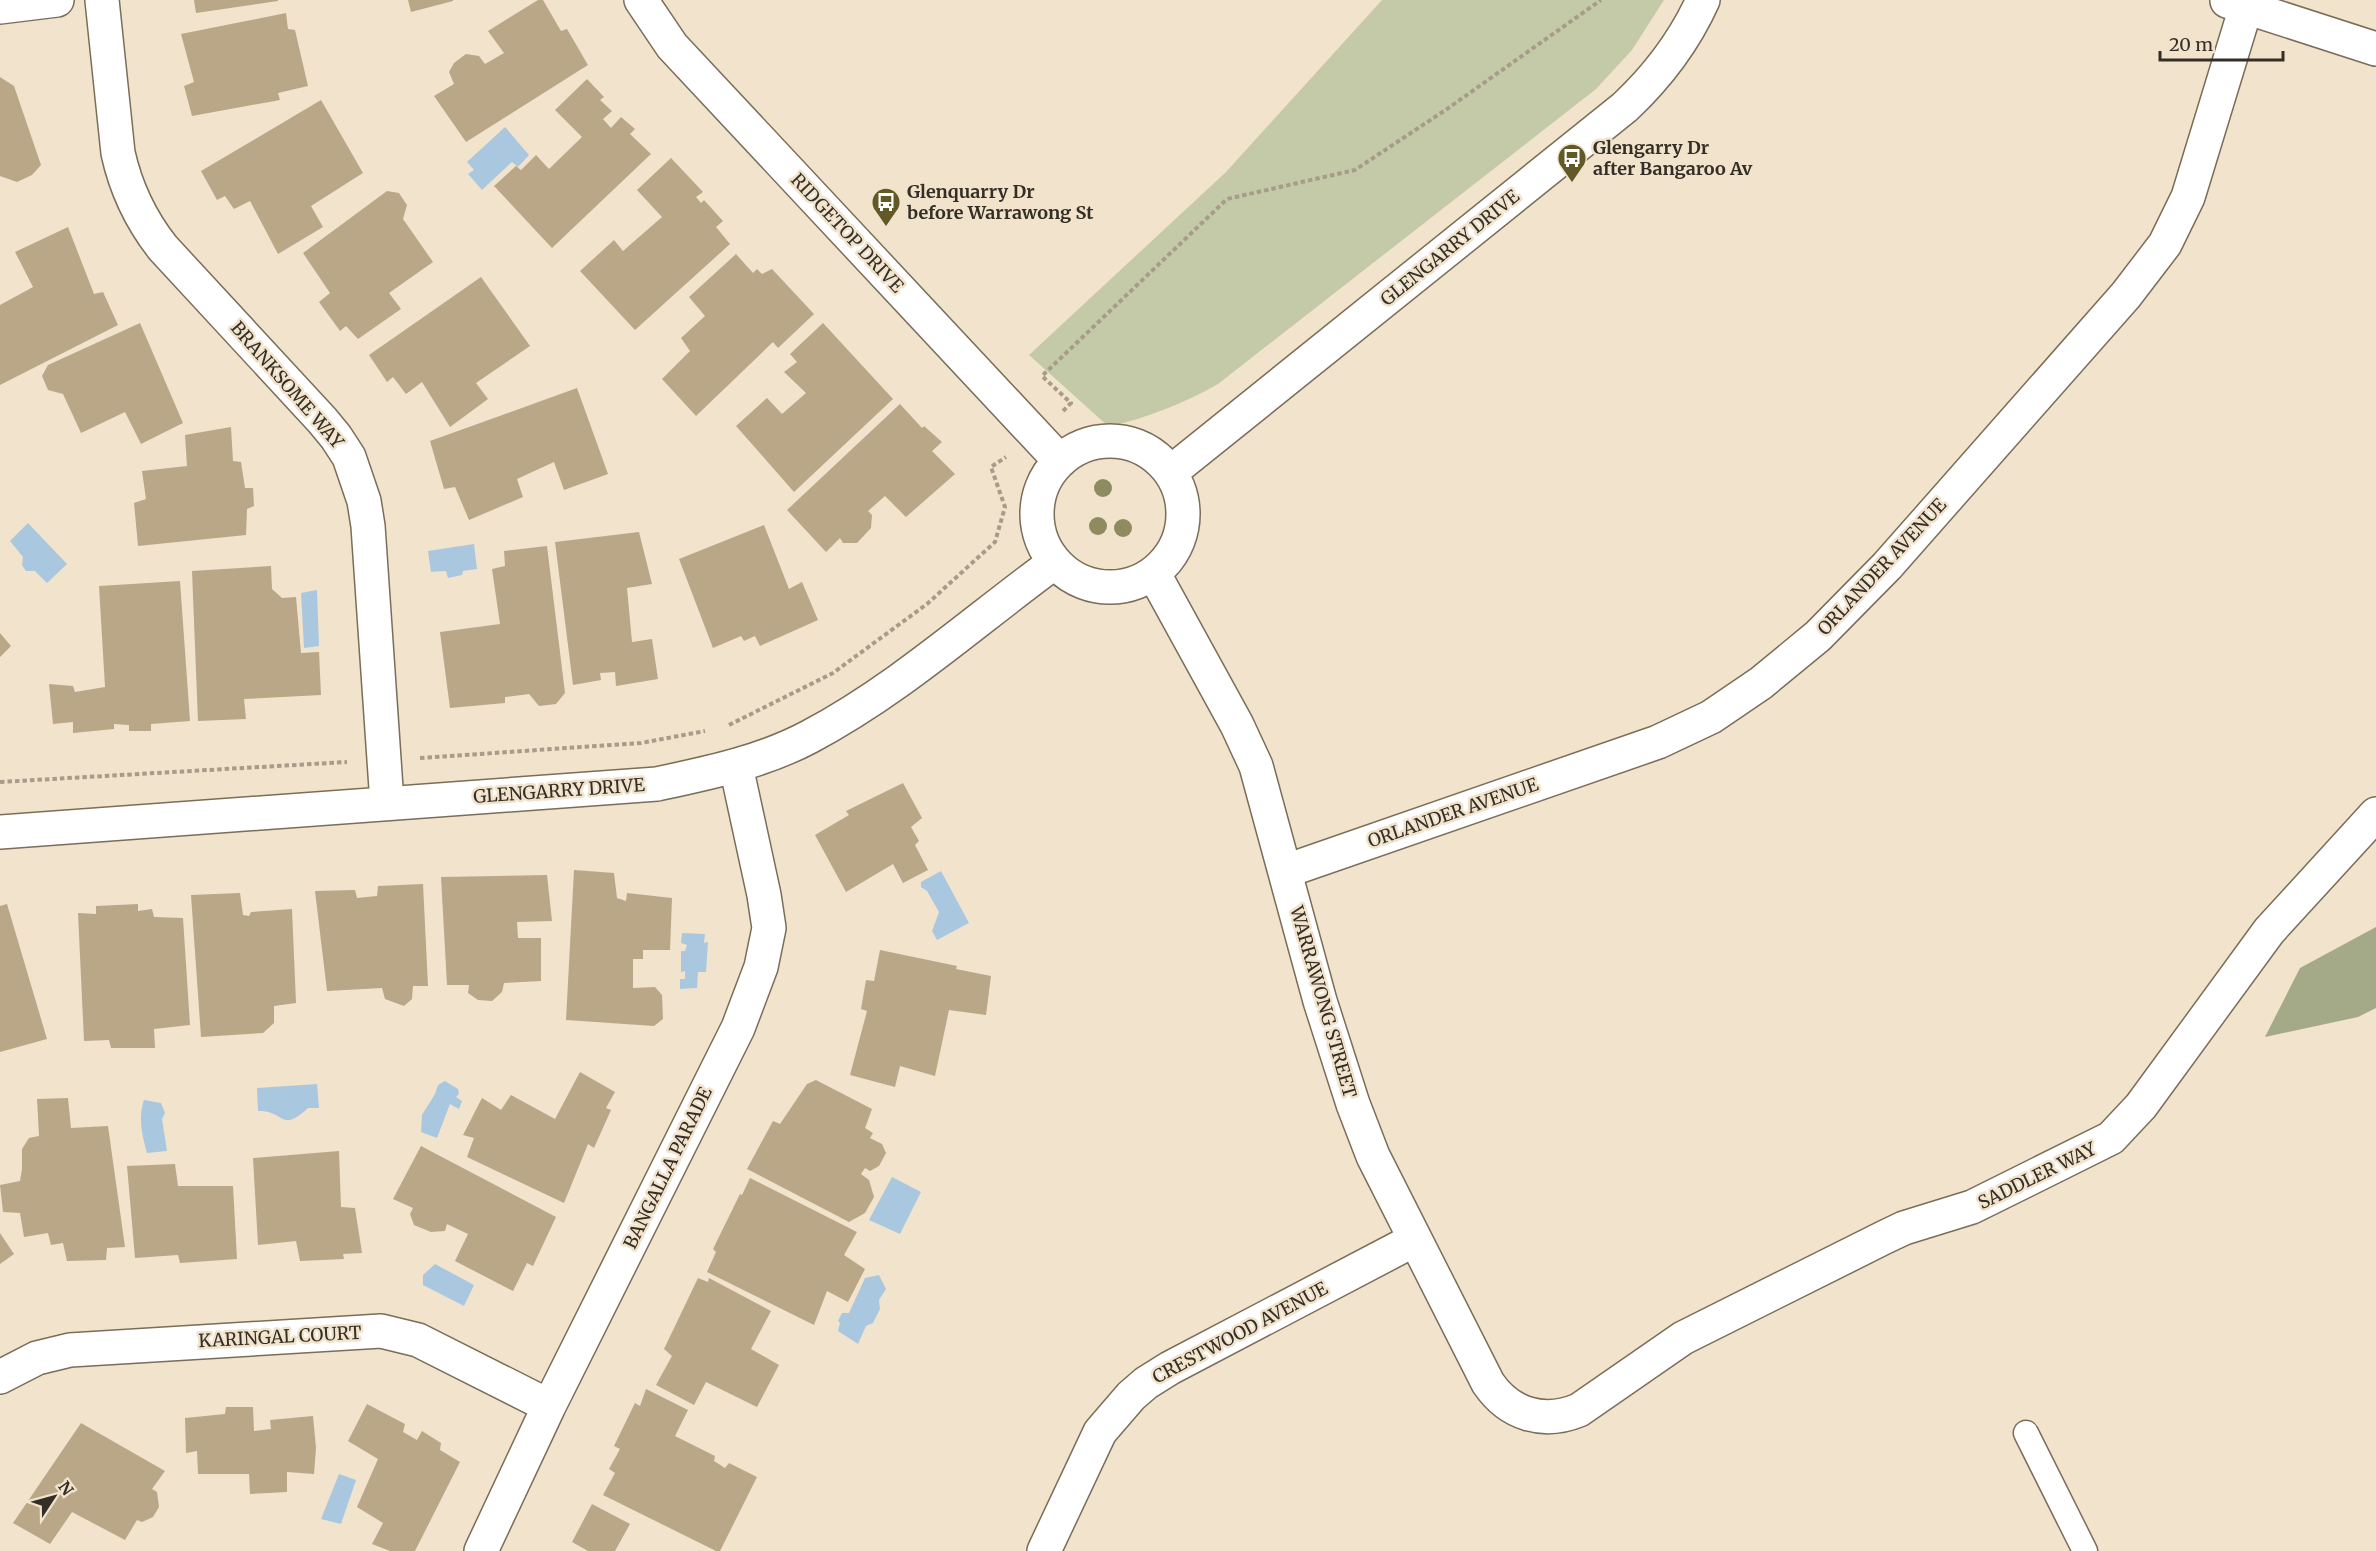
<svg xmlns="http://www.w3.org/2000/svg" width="2376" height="1551" font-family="Merriweather,serif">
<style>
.green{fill:#c4caa8}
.forest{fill:#a4a988}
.water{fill:#a9c8df}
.building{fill:#b9a788}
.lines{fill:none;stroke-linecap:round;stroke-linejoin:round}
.lane-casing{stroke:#7a6d59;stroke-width:27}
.street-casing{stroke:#7a6d59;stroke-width:36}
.secondary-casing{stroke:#7a6d59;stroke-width:36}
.path{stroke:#a79c8a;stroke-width:4;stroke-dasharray:4.5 3;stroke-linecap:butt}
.lane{stroke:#fff;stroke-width:24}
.street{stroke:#fff;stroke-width:33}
.secondary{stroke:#fff;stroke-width:33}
.tree{fill:#8e8b60}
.labels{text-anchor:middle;stroke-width:5;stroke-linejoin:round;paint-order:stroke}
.poi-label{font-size:18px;font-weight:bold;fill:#342f26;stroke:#f2e3cc;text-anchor:start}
.street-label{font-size:18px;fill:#342f26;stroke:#f2e3cc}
</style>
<rect width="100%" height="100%" fill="#f2e3cc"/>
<path class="green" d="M1382 0H1664L1632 50 1596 89 1218 384C1183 404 1148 417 1109 427L1029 355 1226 172Z"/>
<path class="forest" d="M2376 927V1008L2358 1017 2265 1037 2300 968Z"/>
<path class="water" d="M505 127 529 155 518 167 512 162 482 190 468 174 474 170 467 162Z
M28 523 67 564 47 583 35 571H26L22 565 23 557 10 541Z
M474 544 477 569 463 571 462 575 448 578 446 571 431 572 428 551Z
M317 590 319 646 304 648 301 593Z
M941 871 969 923 937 940 932 931 939 912 927 891 921 887V882Z
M682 933 705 934 704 943 708 942 706 972H698L697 988 680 989V979H685V971L681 972V951H685L687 945 681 943Z
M445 1081 458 1089 459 1094 456 1097 462 1101 459 1109 450 1104 437 1138 421 1132 422 1115 435 1094 438 1085Z
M317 1084 319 1108H308C280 1134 285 1110 258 1111L257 1088Z
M144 1100 161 1103 165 1113 162 1119 167 1151 147 1153C142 1136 138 1117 144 1100Z
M892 1177 921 1192 900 1234 869 1220Z
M435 1264 474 1285 464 1306 423 1285V1275Z
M879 1275 886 1289 879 1300 880 1309 873 1323 866 1326 858 1344 838 1331 840 1323 838 1321 842 1313H849L865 1278Z
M339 1474 356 1480 341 1524 321 1519Z"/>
<path class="building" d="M194 0H278V1L196 13Z
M408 0H453V1L411 12Z
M538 0H543L561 31 567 29 588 65 466 142 434 96 454 84 449 72 454 63 466 54 479 56 485 64 504 53 488 31Z
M286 13 288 29 295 30 308 86 278 93 280 100 192 116 184 86 194 82 181 34Z
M0 77 14 86 41 165 32 175 17 182 0 176Z
M587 79 604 97 600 100 612 111 603 119 611 128 621 117 635 129 630 134 651 154 552 248 494 186 516 166 521 170 536 155 549 169 582 137 555 110Z
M321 100 363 173 311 206 323 227 278 254 250 201 234 209 225 196 217 200 201 171Z
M671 158 703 192 696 197 701 203 704 200 723 221 716 227 730 244 635 330 580 271 614 240 623 251 662 217 637 190Z
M387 191 399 193 407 205 403 219 433 262 389 293 401 309 358 339 346 326 340 331 319 302 330 293 303 253Z
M68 227 94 294 103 292 118 325 0 385V305L33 287 15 252Z
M736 254 753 273 757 269 762 274 772 269 814 314 778 348 773 342 696 416 662 379 690 351 681 338 705 316 689 297Z
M481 277 530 346 476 383 488 399 450 427 422 382 406 394 393 377 387 382 369 355Z
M140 323 183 423 141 444 125 412 81 433 63 394 48 390 42 376 48 365Z
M823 323 893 399 794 492 736 426 767 398 782 414 806 393 784 372 797 362 790 354Z
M577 388 608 474 564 490 554 462 517 479 523 497 469 520 455 487 444 489 430 441Z
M900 404 922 428 924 426 942 442 932 451 955 474 906 517 885 496 868 511 872 515 871 528 857 543H843L840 538 826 552 787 510Z
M231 427 233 461 241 462 245 488H253L254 506 247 509 246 535 138 546 134 503 146 499 142 471 187 466 185 435Z
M764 525 789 589 802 582 818 620 760 646 755 636 744 641 741 636 713 648 679 559Z
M639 532 652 584 627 588 632 642 652 639 658 679 616 686 615 672 600 673 601 680 573 685 555 542Z
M547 546 565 693 556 704 539 706 529 694 505 697V703L450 708 440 632 500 624 492 569 505 566 504 551Z
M271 566 272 589 282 598 296 597 301 653 319 652 321 695 244 699 246 719 198 721 192 571Z
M180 581 190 721 151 724V731H129V725L114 724V729L73 733V722L53 724 49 684 73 686 75 692 105 687 99 586Z
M0 633 11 646 0 657Z
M903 783 922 818 911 827 919 841 915 845 928 870 903 883 893 864 846 892 815 835 849 815 846 811Z
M574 870 614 873 617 898 626 901 627 893 672 898 670 950H643V959H633V988L655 987 662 995 663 1019 654 1026 566 1020Z
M547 875 552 921 517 922 518 938H541V981L504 983 502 992 492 1001 478 1000 468 993 469 985H447L441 877Z
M423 884 428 986H413L412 999 404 1006 385 999 382 988 327 991 315 891 355 890 357 898 377 896 378 886Z
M240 893 243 915 249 916 251 912 292 909 296 1003 274 1006V1023L263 1033 201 1037 191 895Z
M7 904 47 1039 0 1052V906Z
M138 904V911L152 909 154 917 183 918 190 1025 154 1029 155 1048H111L109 1040 84 1041 78 913 96 914V906Z
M880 950 957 966 956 969 991 976 986 1015 949 1010 935 1076 900 1066 895 1087 850 1075 867 1011 861 1009 866 980 874 981Z
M580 1072 615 1092 606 1108 611 1110 594 1148 588 1144 564 1203 467 1157 474 1138 463 1135 482 1098 501 1110 511 1095 555 1119Z
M816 1080 872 1109 865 1128 873 1133 870 1138 882 1144 886 1153 879 1166 870 1171 865 1168 861 1174 869 1180 874 1197 865 1213 849 1222 747 1169 773 1121 780 1124 807 1084Z
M68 1098 71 1128 108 1126 125 1247 107 1248 106 1260 67 1261 63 1243 51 1245 48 1233 24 1237 20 1213 3 1212 0 1185 20 1181 22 1169V1149L29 1138 39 1136 37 1099Z
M421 1146 556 1217 533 1266 527 1263 513 1291 455 1261 468 1234 447 1224 445 1231 431 1232 414 1225 410 1214 413 1208 393 1199Z
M339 1151 341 1207 355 1208 362 1253 343 1254 344 1259 300 1261 296 1241 258 1245 253 1158Z
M175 1164 178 1186H233L237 1259 180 1263 178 1255 135 1258 127 1166Z
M750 1178 857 1232 844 1255 865 1269 848 1302 827 1291 814 1325 707 1272 716 1252 713 1249 740 1194 742 1195Z
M0 1233 14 1254 0 1264Z
M698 1278 708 1282 709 1278 771 1311 751 1349 779 1365 757 1407 706 1382 694 1405 656 1385 672 1356 664 1349Z
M646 1389 688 1410 675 1436 715 1456 714 1461 725 1468 729 1463 757 1477 720 1551H716L603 1495 615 1473 609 1469 620 1449 614 1446 635 1403 640 1406Z
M367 1404 405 1424 403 1432 417 1440 422 1431 441 1443 440 1450 460 1462 415 1551H390L372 1544 383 1523 357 1507 378 1459 348 1441Z
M226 1407H253L254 1431 271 1429 270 1420 313 1416 316 1448 314 1474 287 1472V1492L250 1494 249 1474H198L197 1451 186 1453 185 1418 225 1414Z
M81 1423 165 1471 152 1489 157 1492 159 1507 153 1517 142 1522 137 1520 125 1540 72 1512 50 1544 13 1523Z
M592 1504 630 1524 615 1551H588L572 1542Z"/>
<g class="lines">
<g class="lane-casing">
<path id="lane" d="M2026 1433 2085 1551"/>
</g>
<g class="street-casing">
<path id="street" d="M102 0 118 153C126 189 140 219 163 248L322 420 336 437 349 457 364 501 368 526 387 803
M2227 1 2376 49
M0 7 57 0
M1154 574 1237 725 1256 766 1320 1001 1353 1104 1373 1156 1488 1383C1509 1414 1543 1425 1579 1410L1683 1338 1885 1237 1904 1228 1972 1207 2111 1138 2141 1106 2269 931 2376 814
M1286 871 1658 742 1711 717 1761 683 1818 636 1887 566 2126 295 2165 244 2188 197 2246 7
M0 1377 37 1358 70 1350 381 1331 418 1340 549 1406
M481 1551 549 1406 738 1028 761 967 769 928 764 895 736 766
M1044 1551 1100 1432 1131 1396 1146 1383 1170 1368 1414 1240"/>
</g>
<g class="secondary-casing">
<path id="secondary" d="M641 0 672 46 1060 461
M1037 514a73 73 0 1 1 146 0a73 73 0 1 1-146 0Z
M1171 472 1625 107C1659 75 1684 42 1703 0
M0 832 657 784C708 773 762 762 809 737 898 690 974 621 1055 562"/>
</g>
<path class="path" d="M1063 411 1071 403 1042 376 1227 199 1355 170 1447 109 1601 0
M729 725 833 673 927 604 995 542 1005 507 991 467 1006 457
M420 758 641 743 705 731
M0 782 347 762"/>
<use href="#lane" class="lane"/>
<use href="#street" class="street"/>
<use href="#secondary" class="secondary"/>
</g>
<g class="tree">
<circle cx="1103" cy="488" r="9"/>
<circle cx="1098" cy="526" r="9"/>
<circle cx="1123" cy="528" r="9"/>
</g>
<defs>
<g id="bus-pin" transform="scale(1.5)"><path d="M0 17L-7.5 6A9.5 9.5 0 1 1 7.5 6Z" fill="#635926" stroke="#f2e3cc"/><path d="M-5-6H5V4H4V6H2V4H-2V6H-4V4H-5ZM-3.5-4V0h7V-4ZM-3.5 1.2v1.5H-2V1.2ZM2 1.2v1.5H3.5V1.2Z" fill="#fff"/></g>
</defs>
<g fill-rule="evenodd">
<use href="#bus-pin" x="1572" y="158"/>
<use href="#bus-pin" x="886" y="202"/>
</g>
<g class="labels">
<g class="poi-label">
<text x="1593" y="154">Glengarry Dr<tspan x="1593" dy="21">after Bangaroo Av</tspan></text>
<text x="907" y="198">Glenquarry Dr<tspan x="907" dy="21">before Warrawong St</tspan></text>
</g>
<g class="street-label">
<text transform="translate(847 233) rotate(47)" y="6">RIDGETOP DRIVE</text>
<text transform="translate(1450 248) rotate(-39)" y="6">GLENGARRY DRIVE</text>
<text transform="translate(287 385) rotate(49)" y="6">BRANKSOME WAY</text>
<text transform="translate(1882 567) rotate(-47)" y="6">ORLANDER AVENUE</text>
<text transform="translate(559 791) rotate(-4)" y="6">GLENGARRY DRIVE</text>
<text transform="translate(1453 813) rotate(-19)" y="6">ORLANDER AVENUE</text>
<text transform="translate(1323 1002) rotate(74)" y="6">WARRAWONG STREET</text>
<text transform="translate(668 1168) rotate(-64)" y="6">BANGALLA PARADE</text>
<text transform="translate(2037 1176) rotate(-26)" y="6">SADDLER WAY</text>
<text transform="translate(1240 1333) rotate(-28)" y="6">CRESTWOOD AVENUE</text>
<text transform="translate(280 1337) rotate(-3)" y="6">KARINGAL COURT</text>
</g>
</g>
<g transform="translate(54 1497) rotate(54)" stroke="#f2e3cc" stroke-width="4.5" paint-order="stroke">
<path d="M0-4.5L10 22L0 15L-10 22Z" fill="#342f26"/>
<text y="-9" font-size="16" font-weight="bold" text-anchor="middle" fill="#342f26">N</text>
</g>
<path d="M2160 51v9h123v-9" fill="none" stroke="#342f26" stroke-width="3"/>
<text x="2169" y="51" font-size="18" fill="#342f26" stroke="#f2e3cc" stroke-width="4.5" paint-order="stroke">20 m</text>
</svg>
